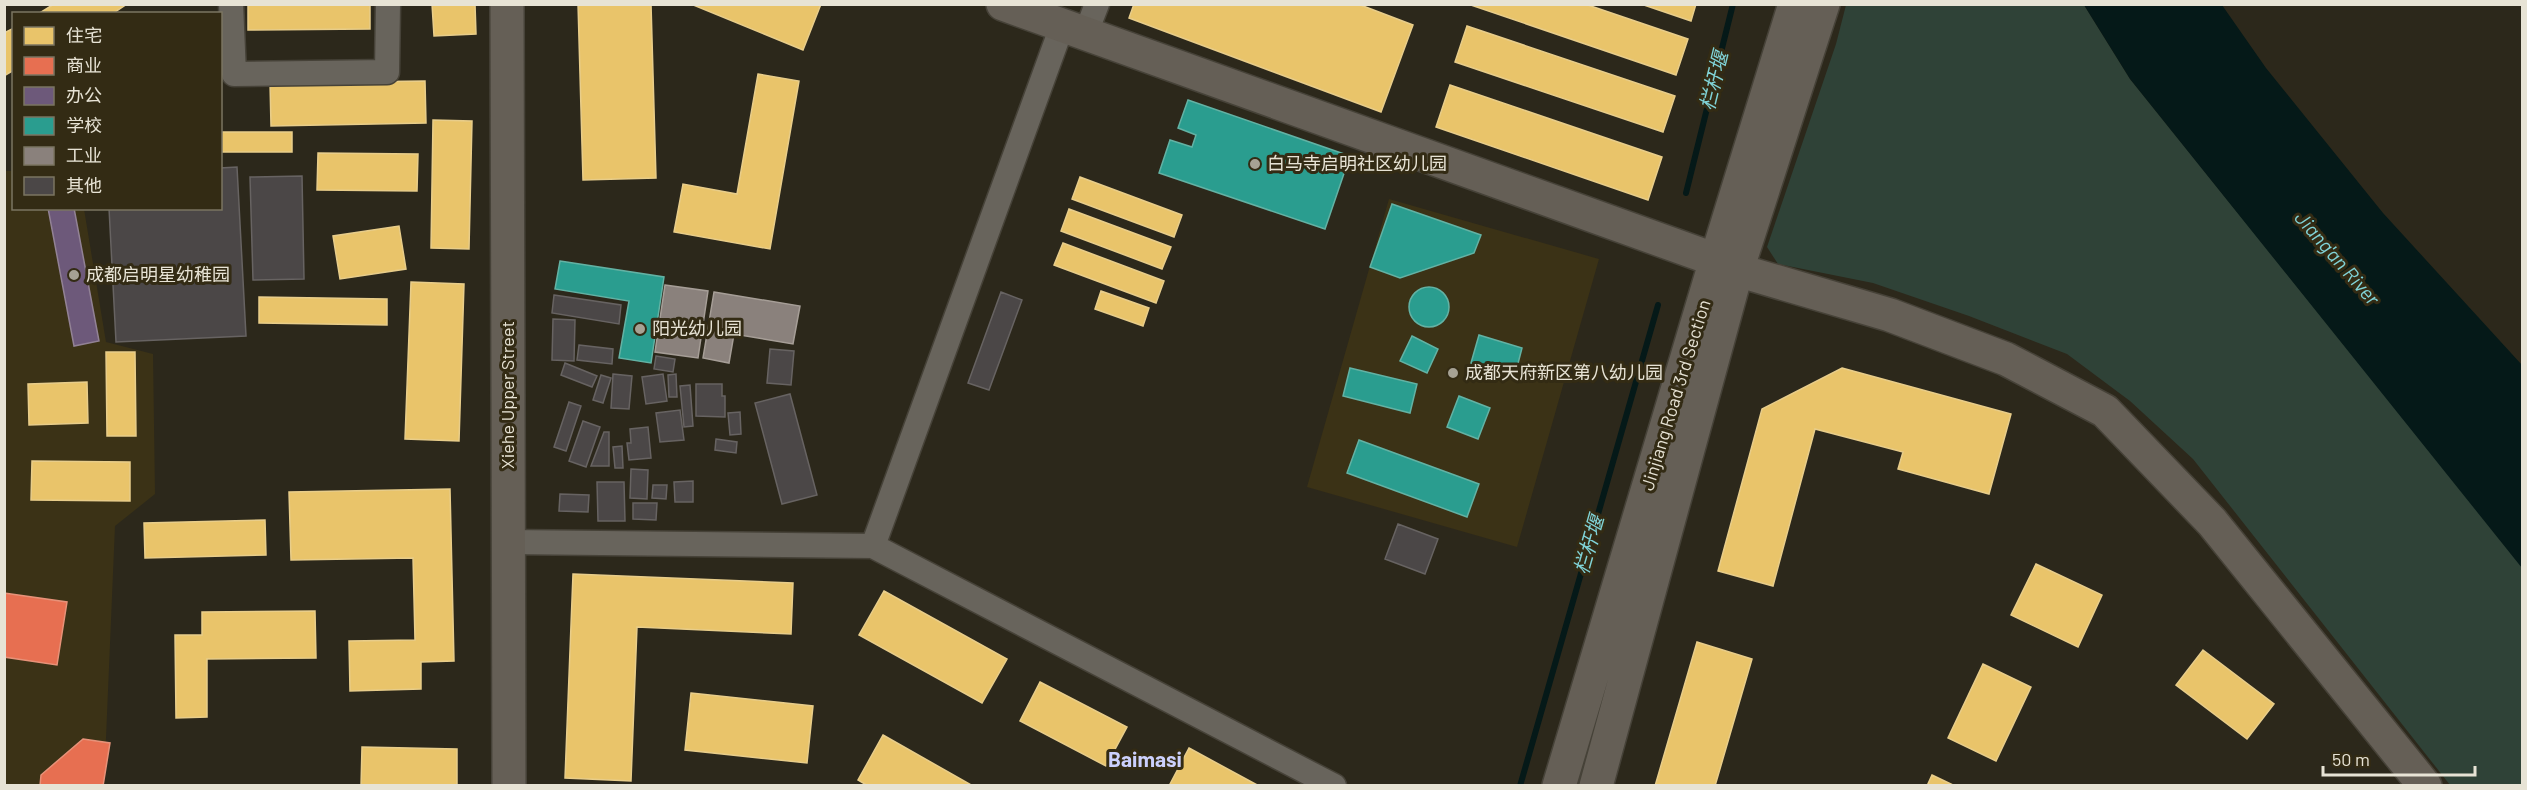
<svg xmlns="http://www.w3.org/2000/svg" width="2527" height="790" font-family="Barlow,'Noto Sans SC',sans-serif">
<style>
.built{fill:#3b3216}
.green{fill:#2f4237}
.water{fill:#051918}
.homes{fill:#e9c46a;stroke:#e8cd8a;stroke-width:1.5}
.shops{fill:#e76f51;stroke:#e79279;stroke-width:1.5}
.offices{fill:#6d597a;stroke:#928295;stroke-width:1.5}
.schools{fill:#2a9d8f;stroke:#63b2a4;stroke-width:1.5}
.industry{fill:#8a817c;stroke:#a69e97;stroke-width:1.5}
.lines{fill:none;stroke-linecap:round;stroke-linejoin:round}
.stream{stroke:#051918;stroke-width:6}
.building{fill:#4b4747;stroke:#676362;stroke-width:1.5}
.street-casing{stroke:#464238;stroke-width:27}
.secondary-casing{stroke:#464238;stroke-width:36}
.street{stroke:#68645c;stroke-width:24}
.secondary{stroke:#655f56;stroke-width:33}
.poi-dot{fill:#a6a294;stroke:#332b14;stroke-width:2}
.labels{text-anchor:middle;stroke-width:6;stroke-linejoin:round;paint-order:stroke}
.poi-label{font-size:18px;fill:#e7e3d5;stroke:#332b14;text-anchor:start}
.street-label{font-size:18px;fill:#e7e3d5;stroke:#332b14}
.water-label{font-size:20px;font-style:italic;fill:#80d3d7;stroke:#332b14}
.quarter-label{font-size:21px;font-weight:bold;fill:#ccd0fc;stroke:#332b14}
</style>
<rect width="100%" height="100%" fill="#2c281b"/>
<path class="built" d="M4 171H13L14 208 84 209 106 342 153 354 155 494 115 526 104 785H5Z
M1389 199 1599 259 1517 547 1307 487Z"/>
<path class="green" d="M1846 5H2084L2130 79 2519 562 2522 568V785H2450L2193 459 2130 401 2067 354 1969 316 1873 283 1778 264 1767 247 1836 44Z"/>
<path class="water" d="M2084 5H2222L2266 68 2383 213 2522 365V568L2130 79Z"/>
<path class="homes" d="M54 4H127L112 14H38Z
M248 4H370V29L248 30Z
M432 4H475L476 34 434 36Z
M578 4H651L656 178 583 180Z
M691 4H821L803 50Z
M1134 4H1358L1413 25 1381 112 1129 18Z
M1468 4H1585L1688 39 1676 75Z
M1641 4H1696L1691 21Z
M1467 26 1675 96 1663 132 1455 62Z
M14 28V70L4 76V33Z
M758 74 799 81 770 249 674 232 683 184 737 194Z
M425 81 426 123 271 126 270 83Z
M1450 85 1662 157 1648 200 1436 127Z
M433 120 472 121 469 249 431 248Z
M220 132H292V152H220Z
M318 153 418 154 417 191 317 190Z
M1080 177 1182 215 1174 237 1072 199Z
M1069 209 1171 247 1162 269 1061 231Z
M399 226 406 269 340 279 333 236Z
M1063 243 1164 281 1156 303 1054 265Z
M411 282 464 284 459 441 405 439Z
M1101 291 1149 308 1143 326 1095 309Z
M259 297 387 299V325L259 323Z
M106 352H135L136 436H107Z
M1842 368 2011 414 1989 494 1898 469 1903 452 1815 429 1773 586 1718 571 1762 409Z
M87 382 88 423 29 425 28 384Z
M32 461 130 462V501L31 500Z
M450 489 454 661 421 662V689L350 691 349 641 415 640 413 558 291 560 289 492Z
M265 520 266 555 145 558 144 523Z
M2036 564 2102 595 2078 647 2011 615Z
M573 574 793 583 791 634 637 627 631 781 565 778Z
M884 591 1007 659 982 703 859 635Z
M315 611 316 658 207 659V717L176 718 175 635H202V612Z
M1697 642 1752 659 1715 786H1655Z
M2203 650 2274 704 2247 739 2176 685Z
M1983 664 2031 687 1996 761 1948 738Z
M1040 682 1127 727 1106 766 1020 721Z
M691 693 813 706 807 763 685 750Z
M883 735 973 786H868L858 780Z
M362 747 457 749V786H361Z
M1189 748 1259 786H1169Z
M1932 775 1955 786H1927Z"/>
<path class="shops" d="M4 593 67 602 57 665 4 657Z
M83 739 110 743 103 786H40L41 775Z"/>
<path class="offices" d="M48 208H74L99 341 74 346Z"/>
<path class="schools" d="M1188 100 1350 156 1325 229 1159 173 1170 140 1192 147 1196 135 1178 128Z
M1392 204 1481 235 1474 253 1400 278 1370 267Z
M560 261 664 277 651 363 619 358 629 301 555 289Z
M1409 307a20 20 0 1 1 40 0a20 20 0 1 1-40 0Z
M1479 335 1522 348 1515 375 1471 363Z
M1412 336 1438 349 1427 373 1400 361Z
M1350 368 1417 384 1410 413 1343 396Z
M1459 396 1490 408 1478 439 1447 427Z
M1359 440 1479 484 1467 517 1347 473Z"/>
<path class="industry" d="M665 285 708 291 698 358 655 352Z
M714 292 800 306 793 344 734 334 729 363 703 358Z"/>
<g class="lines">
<path class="stream" d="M1686 193 1733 4
M1520 786 1658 305"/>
</g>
<path class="building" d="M237 167 246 336 116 342 109 208H220V168Z
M302 176 304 279 253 280 250 177Z
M1001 292 1022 300 989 390 968 383Z
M554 295 621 305 619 324 552 313Z
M553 319 575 320 574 361 552 360Z
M579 345 613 349 612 364 577 360Z
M770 349 794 351 791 385 767 383Z
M656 356 675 359 673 372 654 369Z
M565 363 597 376 592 387 561 375Z
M613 374 632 376 629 409 611 408Z
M663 374 667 401 646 404 642 377Z
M676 374 677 397H669L668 375Z
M601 375 611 378 603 403 593 400Z
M696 384H722V396H725V417L696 416Z
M690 385 693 426 684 427 680 386Z
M790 394 817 495 782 504 755 403Z
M569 402 581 406 566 451 554 447Z
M680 410 684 440 660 442 656 413Z
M740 412 741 434 730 435 728 413Z
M583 421 600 427 586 467 569 461Z
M648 427 651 458 629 460 627 443H631L630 429Z
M604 432H609V466H591Z
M716 439 737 442 736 453 715 450Z
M622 446 623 468H615L613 447Z
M631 469 648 470 647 499 630 498Z
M693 481V502H675L674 482Z
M597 482H624L625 521H598Z
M653 485H667L666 499 652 498Z
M560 494 589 495 588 512 559 511Z
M633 503H657L656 520 633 519Z
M1398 524 1438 539 1425 574 1385 559Z"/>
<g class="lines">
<g class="street-casing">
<path id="street" d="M231 4 234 74 387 72 388 4
M1085 35 1097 4
M508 542 873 546 1334 786
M873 546 1062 26"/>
</g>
<g class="secondary-casing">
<path id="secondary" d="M507 4 509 786
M1003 4 1716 260 1737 270 1890 315 2006 359 2105 411 2212 522 2425 786
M1559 786 1716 260 1795 4
M1596 786 1737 270 1823 4"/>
</g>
<use href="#street" class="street"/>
<use href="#secondary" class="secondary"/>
</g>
<g class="poi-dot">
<circle cx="1255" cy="164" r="6"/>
<circle cx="74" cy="275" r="6"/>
<circle cx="640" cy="329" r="6"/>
<circle cx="1453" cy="373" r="6"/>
</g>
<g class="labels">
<g class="poi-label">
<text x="1267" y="170">白马寺启明社区幼儿园</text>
<text x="86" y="281">成都启明星幼稚园</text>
<text x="652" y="335">阳光幼儿园</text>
<text x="1465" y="379">成都天府新区第八幼儿园</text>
</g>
<g class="street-label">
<text transform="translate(508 395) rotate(-90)" y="6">Xiehe Upper Street</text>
<text transform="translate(1676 395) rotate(-73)" y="6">Jinjiang Road 3rd Section</text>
</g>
<g class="water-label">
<text transform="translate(1714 81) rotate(-76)" y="7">栏杆堰</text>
<text transform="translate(2337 258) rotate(49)" y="7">Jiang'an River</text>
<text transform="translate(1589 545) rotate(-74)" y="7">栏杆堰</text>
</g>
<g class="quarter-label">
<text x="1145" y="767">Baimasi</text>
</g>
</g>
<rect width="2527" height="790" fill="none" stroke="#e7e3d5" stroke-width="12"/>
<rect x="12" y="12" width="210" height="198" fill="#332b14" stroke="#7b7561" stroke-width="1.5"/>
<rect x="24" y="27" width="30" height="18" fill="#e9c46a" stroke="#7b7561" stroke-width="1.5"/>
<text x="66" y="42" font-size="18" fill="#e7e3d5">住宅</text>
<rect x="24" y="57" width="30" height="18" fill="#e76f51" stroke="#7b7561" stroke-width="1.5"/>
<text x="66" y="72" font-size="18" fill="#e7e3d5">商业</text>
<rect x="24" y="87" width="30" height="18" fill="#6d597a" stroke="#7b7561" stroke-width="1.5"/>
<text x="66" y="102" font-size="18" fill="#e7e3d5">办公</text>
<rect x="24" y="117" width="30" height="18" fill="#2a9d8f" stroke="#7b7561" stroke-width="1.5"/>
<text x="66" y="132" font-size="18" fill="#e7e3d5">学校</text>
<rect x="24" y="147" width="30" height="18" fill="#8a817c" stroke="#7b7561" stroke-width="1.5"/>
<text x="66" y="162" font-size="18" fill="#e7e3d5">工业</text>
<rect x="24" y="177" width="30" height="18" fill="#4b4747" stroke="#7b7561" stroke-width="1.5"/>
<text x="66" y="192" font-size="18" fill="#e7e3d5">其他</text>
<path d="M2323 766v9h152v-9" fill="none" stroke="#e7e3d5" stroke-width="3"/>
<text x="2332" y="766" font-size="18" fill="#e7e3d5" stroke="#332b14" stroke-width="4.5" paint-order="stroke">50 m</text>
</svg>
